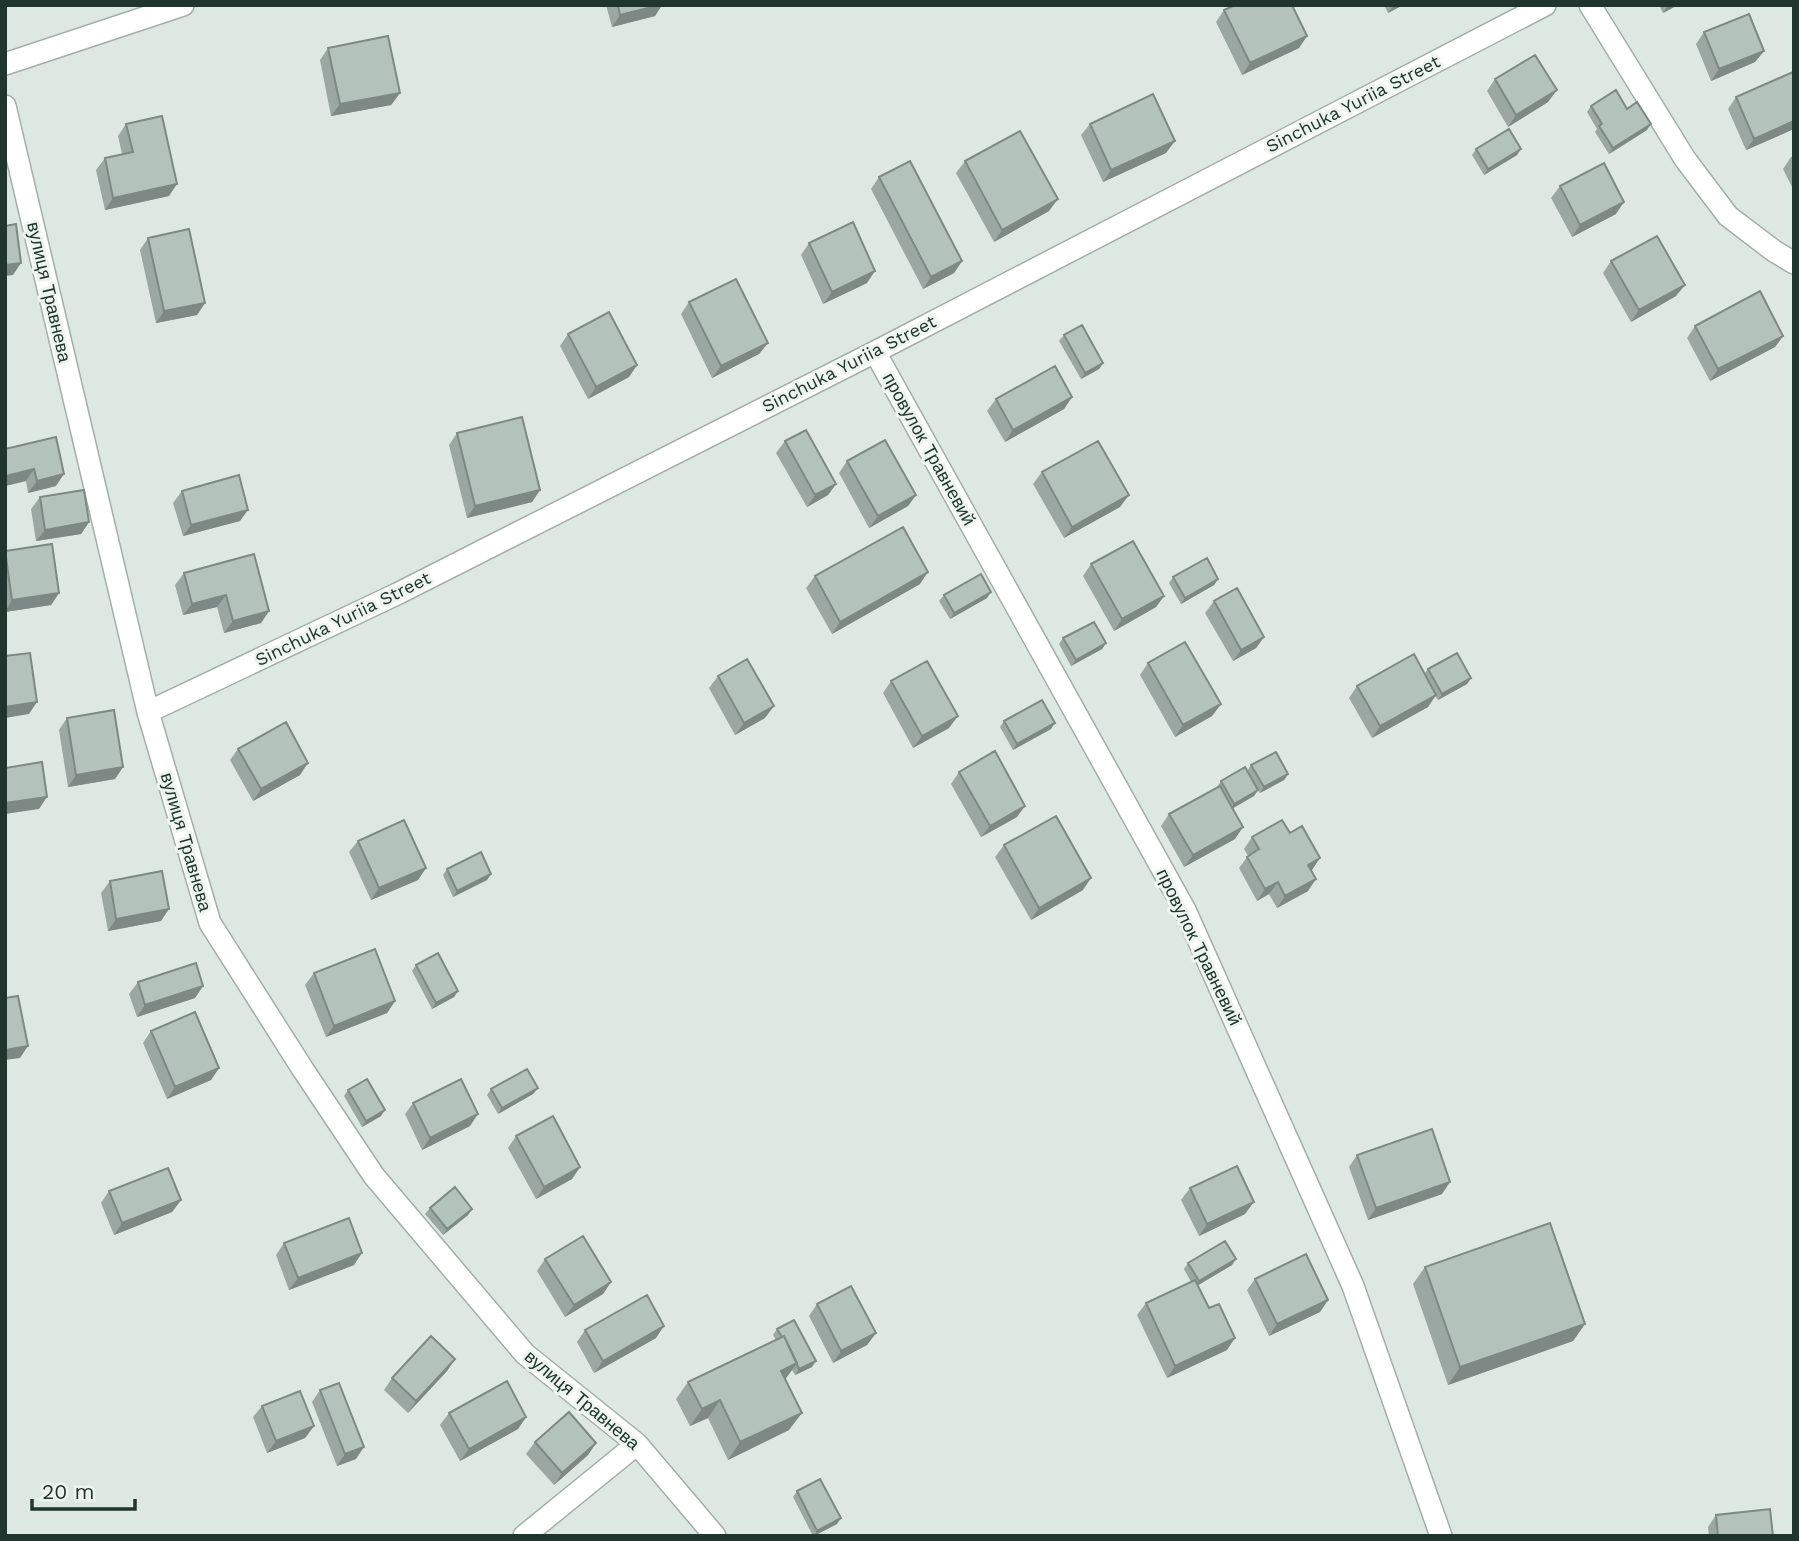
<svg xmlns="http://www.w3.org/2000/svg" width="1799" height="1541" font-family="'Work Sans',sans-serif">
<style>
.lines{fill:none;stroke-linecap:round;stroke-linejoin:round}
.minor-casing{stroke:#a2afa9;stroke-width:24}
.minor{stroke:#fff;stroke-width:21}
.wall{fill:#9ba7a2}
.shaded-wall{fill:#7e8884}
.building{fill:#b4c2bc;stroke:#7e8884;stroke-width:2}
.labels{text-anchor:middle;stroke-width:6;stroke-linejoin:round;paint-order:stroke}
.street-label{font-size:18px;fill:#21352f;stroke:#eef5f1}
</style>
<rect width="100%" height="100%" fill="#dee8e3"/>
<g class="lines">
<g class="minor-casing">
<path id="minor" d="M1590 5 1685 159 1728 216 1774 251 1794 263
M5 64 183 5
M5 106 148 712 210 923 302 1068 374 1176 525 1354 637 1444 715 1536
M875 352 1185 910 1353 1286 1441 1536
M148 712 399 593 875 352 1545 5
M524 1536 637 1444"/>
</g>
<use href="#minor" class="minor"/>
</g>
<path class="wall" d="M606 5H662L655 16 612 27Z
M1384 5H1403L1388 13Z
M1659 5H1678L1663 13Z
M1224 10 1307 36 1299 48 1242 75 1216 22Z
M1704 32 1764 51 1755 62 1711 81 1696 44Z
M328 48 400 93 391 105 331 116 320 60Z
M1495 79 1548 102 1508 127 1487 91Z
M1736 97 1794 129 1746 150 1728 109Z
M1591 106 1627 109 1647 130 1609 154 1595 132 1597 129 1587 112Z
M126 124 169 196 105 210 96 170 105 158 122 154 118 136Z
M1090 124 1166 153 1103 182 1081 135Z
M1476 149 1517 155 1484 175 1472 155Z
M1794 156V191L1783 169 1791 157Z
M965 161 1049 211 994 242 956 173Z
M879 177 962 261 954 273 923 289 871 189Z
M1560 186 1616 214 1572 237 1551 198Z
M148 238 205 303 197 315 156 323 140 250Z
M809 243 867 283 823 304 801 255Z
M1611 261 1676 296 1631 322 1603 273Z
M689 302 768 343 759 354 712 378 681 314Z
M1695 326 1783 336 1775 347 1710 381 1687 338Z
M568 334 637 365 629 377 588 399 560 346Z
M1064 335 1103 363 1099 369 1081 379 1059 341Z
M1072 397 1064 409 1005 442 987 411 996 399Z
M457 433 540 490 532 502 467 518 449 445Z
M785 441 836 484 828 495 807 507 776 453Z
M5 449 56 486 28 493 26 481 5 486Z
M847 461 916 495 908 506 869 528 839 473Z
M1042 472 1120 507 1064 538 1033 484Z
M182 491 240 521 183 536 173 503Z
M40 497 89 522 81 534 36 541 31 509Z
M5 551 59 593 51 605 5 612Z
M1091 564 1164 596 1156 607 1114 631 1083 576Z
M184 573 269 611 261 623 224 633 217 607 183 615 175 585Z
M815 576 920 584 832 634 806 588Z
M1173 577 1218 579 1214 585 1181 604 1169 583Z
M944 595 987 598 950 619 939 601Z
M1214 601 1264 637 1256 648 1233 661 1205 613Z
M1063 638 1106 643 1102 649 1071 666 1059 644Z
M1148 663 1221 704 1212 716 1175 737 1140 675Z
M1428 669 1471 678 1467 684 1438 700 1435 696 1428 707 1372 738 1349 698 1357 686 1424 674Z
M718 676 765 718 735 735 709 688Z
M891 681 949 728 913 748 883 693Z
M67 718 123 767 115 779 68 787 59 730Z
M1004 721 1051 729 1013 750 1000 727Z
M238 749 300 775 253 801 230 760Z
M1251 765 1288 774 1284 780 1260 793 1258 790 1254 796 1232 808 1235 839 1184 867 1161 826 1169 814 1217 787 1221 781 1247 771Z
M959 772 1017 817 981 837 951 784Z
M1290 833 1320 858 1311 870 1308 891 1277 908 1269 894 1257 901 1239 868 1248 856 1244 849 1252 837Z
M358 841 426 868 418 880 371 900 349 852Z
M1004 845 1083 890 1031 920 995 857Z
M447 869 491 874 487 880 453 897 443 875Z
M110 881 161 921 108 931 101 893Z
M416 965 458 991 454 997 432 1009 412 971Z
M314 973 395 1001 387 1013 326 1037 305 985Z
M138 982 203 986 195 998 137 1017 129 994Z
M151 1031 219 1068 211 1080 167 1099 143 1043Z
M538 1088 533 1094 498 1114 487 1095 491 1089Z
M348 1090 381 1116 362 1127 344 1096Z
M413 1103 470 1126 422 1150 405 1114Z
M516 1136 580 1167 572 1179 536 1199 508 1148Z
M1357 1155 1442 1194 1368 1220 1349 1167Z
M1190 1188 1245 1214 1199 1236 1181 1200Z
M109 1191 181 1200 172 1212 114 1235 101 1203Z
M430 1208 472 1209 468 1215 443 1235 425 1214Z
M284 1243 354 1265 289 1290 276 1255Z
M545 1259 611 1282 603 1294 565 1317 537 1271Z
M1188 1263 1232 1265 1198 1285 1227 1350 1167 1378 1137 1315 1146 1303 1191 1282 1184 1269Z
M1425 1267 1585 1324 1573 1341 1448 1385 1413 1284Z
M1255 1279 1328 1300 1320 1312 1269 1336 1247 1290Z
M817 1304 876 1333 867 1345 833 1363 809 1316Z
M777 1329 812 1367 795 1375 792 1370 785 1379 789 1430 728 1460 708 1418 690 1426 676 1399 688 1382 776 1340 773 1335Z
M585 1330 656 1338 594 1373 577 1342Z
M455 1359 447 1371 408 1413 384 1390 392 1378Z
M320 1390 356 1459 337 1466 312 1402Z
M262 1406 314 1426 305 1438 267 1453 253 1417Z
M449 1413 526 1417 518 1429 460 1461 440 1425Z
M535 1442 596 1443 588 1455 554 1485 526 1454Z
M797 1491 837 1524 813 1536 793 1497Z
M1716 1515 1773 1536H1709L1708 1527Z"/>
<path class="shaded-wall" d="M660 5H662L655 16 612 27 620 15Z
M1394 5H1403L1388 13Z
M1670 5H1678L1663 13 1667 7Z
M1307 36 1299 48 1242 75 1250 63Z
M1764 51 1755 62 1711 81 1719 69Z
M1557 90 1548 102 1508 127 1516 115Z
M400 93 391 105 331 116 340 104Z
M1794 121V129L1746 150 1754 139Z
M1651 124 1647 130 1609 154 1613 148Z
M1175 141 1166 153 1103 182 1111 170Z
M1521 149 1517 155 1484 175 1488 169Z
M177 184 169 196 105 210 113 198Z
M1058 199 1049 211 994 242 1002 230Z
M1624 202 1616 214 1572 237 1580 225Z
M962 261 954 273 923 289 931 277Z
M21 263 13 275 5 276V265Z
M875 271 867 283 823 304 832 292Z
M1685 285 1676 296 1631 322 1639 310Z
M205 303 197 315 156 323 164 311Z
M1783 336 1775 347 1710 381 1718 369Z
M768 343 759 354 712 378 721 366Z
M1103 363 1099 369 1081 379 1085 373Z
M637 365 629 377 588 399 596 387Z
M1072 397 1064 409 1005 442 1013 430Z
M34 469 26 481 5 486V477L6 476Z
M64 474 56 486 28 493 37 481Z
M836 484 828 495 807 507 815 495Z
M540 490 532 502 467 518 475 506Z
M916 495 908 506 869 528 878 516Z
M1129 495 1120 507 1064 538 1072 527Z
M248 510 240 521 183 536 191 525Z
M89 522 81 534 36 541 45 530Z
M928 572 920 584 832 634 840 622Z
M1218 579 1214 585 1181 604 1185 598Z
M991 592 987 598 950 619 954 613Z
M59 593 51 605 5 612 12 600Z
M226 595 217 607 183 615 192 604Z
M1164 596 1156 607 1114 631 1122 619Z
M269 611 261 623 224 633 233 621Z
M1264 637 1256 648 1233 661 1241 650Z
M1106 643 1102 649 1071 666 1076 660Z
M1471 678 1467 684 1438 700 1442 694Z
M1436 695 1428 707 1372 738 1380 726Z
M37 702 29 714 5 718V707Z
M1221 704 1212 716 1175 737 1183 725Z
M774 706 765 718 735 735 744 723Z
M958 716 949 728 913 748 922 736Z
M1055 723 1051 729 1013 750 1017 744Z
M308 763 300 775 253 801 261 789Z
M123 767 115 779 68 787 76 775Z
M1288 774 1284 780 1260 793 1264 787Z
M1258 790 1254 796 1230 810 1234 804Z
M47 797 39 809 5 814V803Z
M1025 806 1017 817 981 837 990 826Z
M1243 827 1235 839 1184 867 1193 855Z
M1320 858 1312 870 1299 877 1308 865Z
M426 868 418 880 371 900 379 888Z
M491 874 487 880 453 897 457 891Z
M1091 878 1083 890 1031 920 1039 908Z
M1316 879 1308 891 1277 908 1285 896Z
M1278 882 1269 894 1257 901 1265 889Z
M169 909 161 921 108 931 116 919Z
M203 986 195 998 137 1017 145 1005Z
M458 991 454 997 432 1009 436 1003Z
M395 1001 387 1013 326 1037 334 1026Z
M28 1046 20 1058 5 1060V1050Z
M219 1068 211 1080 167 1099 175 1087Z
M538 1088 533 1094 498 1114 502 1108Z
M385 1110 381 1116 362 1127 366 1121Z
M478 1114 470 1126 422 1150 430 1138Z
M580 1167 572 1179 536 1199 544 1187Z
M1450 1182 1442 1194 1368 1220 1376 1208Z
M181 1200 172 1212 114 1235 122 1223Z
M1254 1202 1245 1214 1199 1236 1207 1224Z
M472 1209 468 1215 443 1235 447 1229Z
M362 1253 354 1265 289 1290 298 1278Z
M1236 1259 1232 1265 1195 1287 1199 1281Z
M611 1282 603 1294 565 1317 574 1305Z
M1328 1300 1320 1312 1269 1336 1277 1324Z
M1585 1324 1573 1341 1448 1385 1460 1367Z
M664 1326 656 1338 594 1373 603 1361Z
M876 1333 867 1345 833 1363 841 1351Z
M1235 1338 1227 1350 1167 1378 1175 1366Z
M455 1359 447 1371 408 1413 416 1401Z
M816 1361 812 1367 795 1375 799 1369Z
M797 1363 784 1381 781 1371Z
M720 1400 708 1418 690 1426 702 1409Z
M802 1413 789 1430 728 1460 740 1442Z
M526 1417 518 1429 460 1461 469 1449Z
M314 1426 305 1438 267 1453 276 1441Z
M596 1443 588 1455 554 1485 562 1473Z
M364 1447 356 1459 337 1466 345 1454Z
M841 1518 837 1524 814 1536 817 1531Z"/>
<path class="building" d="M618 5H660L620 15Z
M1235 5H1292L1307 36 1250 63 1224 10Z
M1749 14 1764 51 1719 69 1704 32Z
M388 36 400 93 340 104 328 48Z
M1535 55 1557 90 1516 115 1495 79Z
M1793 72 1794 74V121L1754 139 1736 97Z
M1616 90 1627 109 1637 102 1651 124 1613 148 1599 126 1602 124 1591 106Z
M1153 94 1175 141 1111 170 1090 124Z
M162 116 177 184 113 198 105 158 133 152 126 124Z
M1509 129 1521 149 1488 169 1476 149Z
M1020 131 1058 199 1002 230 965 161Z
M910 161 962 261 931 277 879 177Z
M1604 163 1624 202 1580 225 1560 186Z
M853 222 875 271 832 292 809 243Z
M16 224 21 263 5 265V226Z
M189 229 205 303 164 311 148 238Z
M1657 236 1685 285 1639 310 1611 261Z
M736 279 768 343 721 366 689 302Z
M1760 291 1783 336 1718 369 1695 326Z
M609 312 637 365 596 387 568 334Z
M1082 325 1103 363 1085 373 1064 335Z
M1055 366 1072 397 1013 430 996 399Z
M522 417 540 490 475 506 457 433Z
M806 430 836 484 815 495 785 441Z
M56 437 64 474 37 481 34 469 6 476 5 471V449Z
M885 440 916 495 878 516 847 461Z
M1098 441 1129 495 1072 527 1042 472Z
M239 475 248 510 191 525 182 491Z
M84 490 89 522 45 530 40 497Z
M903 527 928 572 840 622 815 576Z
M1133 541 1164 596 1122 619 1091 564Z
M52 544 59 593 12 600 5 551Z
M254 554 269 611 233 621 226 595 192 604 184 573Z
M1207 558 1218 579 1185 598 1173 577Z
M981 574 991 592 954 613 944 595Z
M1237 588 1264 637 1241 650 1214 601Z
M1094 622 1106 643 1076 660 1063 638Z
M1185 642 1221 704 1183 725 1148 663Z
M30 653 37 702 5 707V656Z
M1457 653 1471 678 1442 694 1428 669Z
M1414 654 1436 695 1380 726 1357 686Z
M747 659 774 706 744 723 718 676Z
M927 661 958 716 922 736 891 681Z
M1042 700 1055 723 1017 744 1004 721Z
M114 710 123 767 76 775 67 718Z
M286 722 308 763 261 789 238 749Z
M995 751 1025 806 990 826 959 772Z
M1276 752 1288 774 1264 787 1251 765Z
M42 762 47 797 5 803V768Z
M1245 767 1258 790 1234 804 1221 781Z
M1220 786 1243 827 1193 855 1169 814Z
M1056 816 1091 878 1039 908 1004 845Z
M404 820 426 868 379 888 358 841Z
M1282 820 1290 833 1302 826 1320 858 1308 865 1316 879 1285 896 1278 882 1265 889 1247 857 1259 849 1252 837Z
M481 852 491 874 457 891 447 869Z
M162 871 169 909 116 919 110 881Z
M375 949 395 1001 334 1026 314 973Z
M438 953 458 991 436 1003 416 965Z
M196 963 203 986 145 1005 138 982Z
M18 996 28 1046 5 1050V998Z
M195 1012 219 1068 175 1087 151 1031Z
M527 1069 538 1088 502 1108 491 1089Z
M367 1079 385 1110 366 1121 348 1090Z
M461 1079 478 1114 430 1138 413 1103Z
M553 1116 580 1167 544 1187 516 1136Z
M1432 1129 1450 1182 1376 1208 1357 1155Z
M1237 1166 1254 1202 1207 1224 1190 1188Z
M168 1168 181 1200 122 1223 109 1191Z
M455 1187 472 1209 447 1229 430 1208Z
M349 1218 362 1253 298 1278 284 1243Z
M1550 1223 1585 1324 1460 1367 1425 1267Z
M583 1236 611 1282 574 1305 545 1259Z
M1225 1241 1236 1259 1199 1281 1188 1263Z
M1306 1254 1328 1300 1277 1324 1255 1279Z
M1195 1280 1209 1308 1219 1304 1235 1338 1175 1366 1146 1303Z
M851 1286 876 1333 841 1351 817 1304Z
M647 1295 664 1326 603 1361 585 1330Z
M794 1320 816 1361 799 1369 784 1336 782 1337 777 1329Z
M431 1336 455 1359 416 1401 392 1378Z
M784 1336 797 1363 781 1371 802 1413 740 1442 720 1400 702 1409 688 1382Z
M507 1381 526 1417 469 1449 449 1413Z
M339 1383 364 1447 345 1454 320 1390Z
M300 1391 314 1426 276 1441 262 1406Z
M569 1412 596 1443 562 1473 535 1442Z
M820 1479 841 1518 817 1531 797 1491Z
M1770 1509 1773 1536H1718L1716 1515Z"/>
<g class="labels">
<g class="street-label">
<text transform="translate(1353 104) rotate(-27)" y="6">Sinchuka Yuriia Street</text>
<text transform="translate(49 292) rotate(77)" y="6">вулиця Травнева</text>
<text transform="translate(849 364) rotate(-27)" y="6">Sinchuka Yuriia Street</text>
<text transform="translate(929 449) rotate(61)" y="6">провулок Травневий</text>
<text transform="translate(343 619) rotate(-26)" y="6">Sinchuka Yuriia Street</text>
<text transform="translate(186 842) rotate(74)" y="6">вулиця Травнева</text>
<text transform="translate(1199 947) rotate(64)" y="6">провулок Травневий</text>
<text transform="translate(582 1400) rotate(40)" y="6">вулиця Травнева</text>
</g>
</g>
<rect width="1799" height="1541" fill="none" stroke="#21352f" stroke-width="14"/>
<path d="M32 1499v10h103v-10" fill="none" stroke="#21352f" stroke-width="3.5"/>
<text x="42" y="1499" font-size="21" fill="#21352f" stroke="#eef5f1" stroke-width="5" paint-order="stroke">20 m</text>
</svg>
